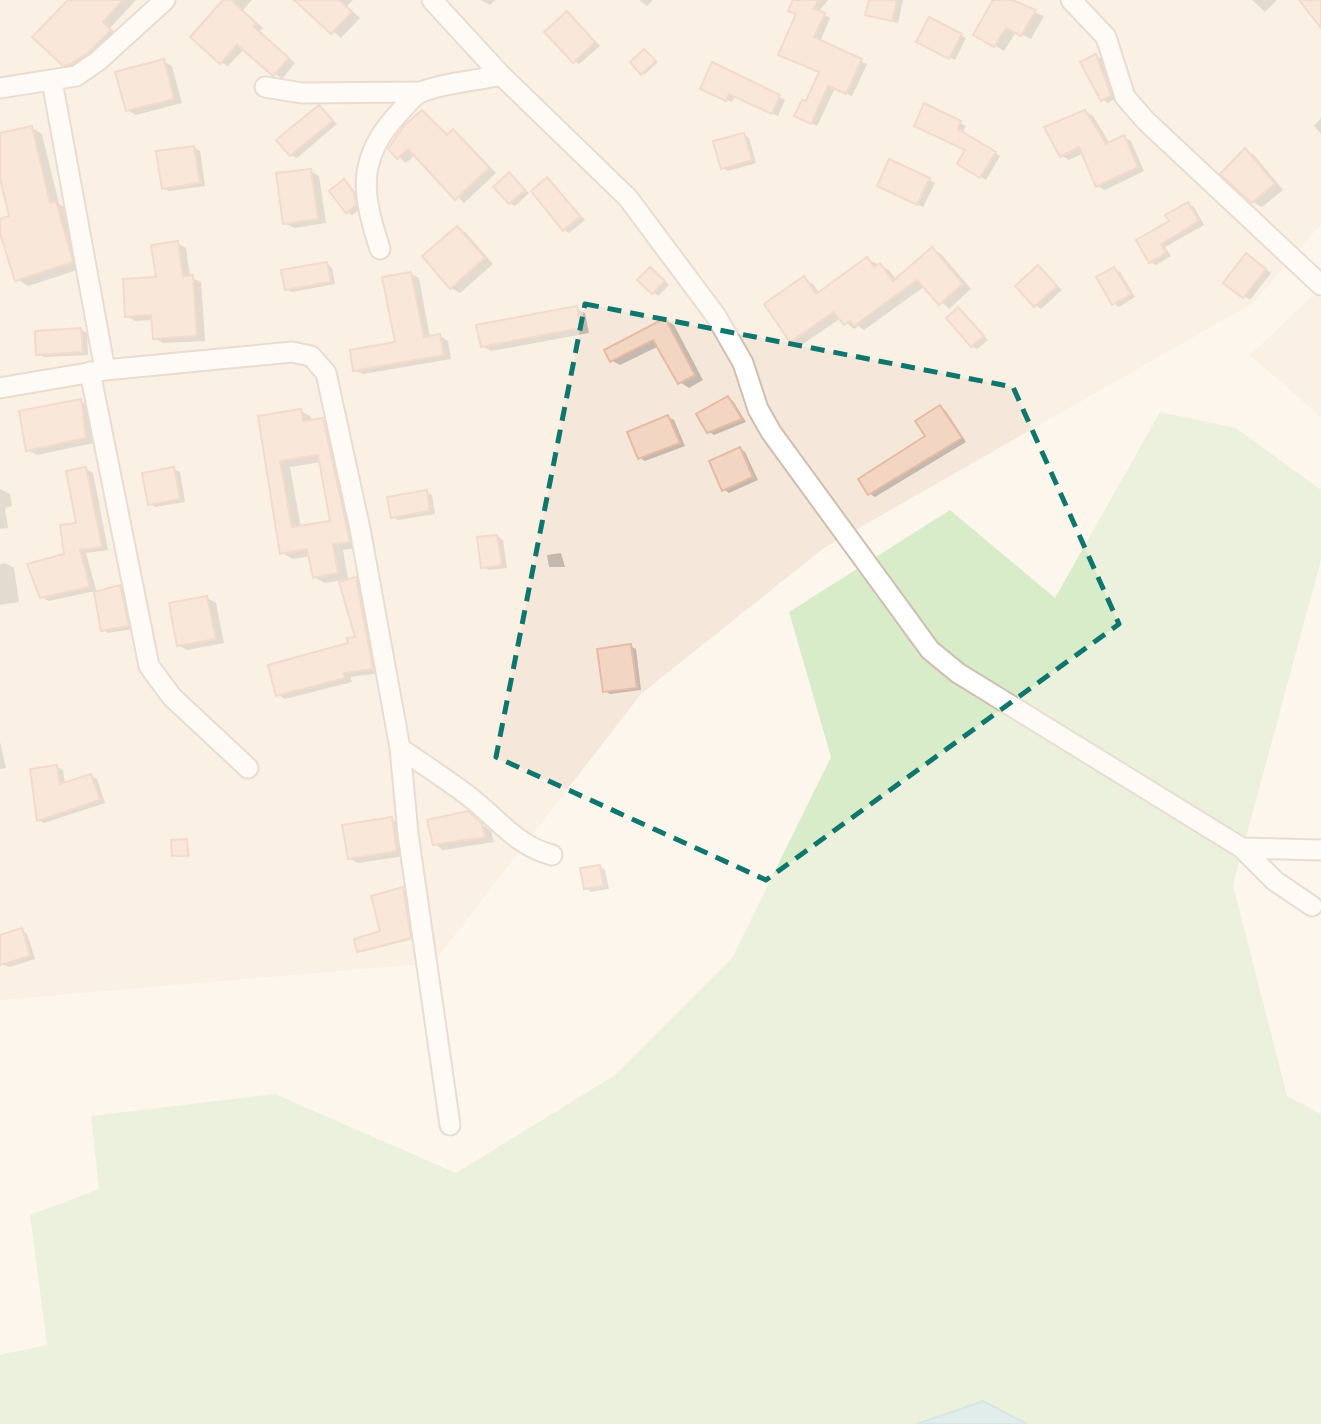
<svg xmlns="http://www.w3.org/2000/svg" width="1321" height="1424" font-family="'Roboto Condensed',sans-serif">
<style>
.residential{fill:#f5e8da}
.green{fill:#d8ecc9}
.water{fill:#bfe3e8;stroke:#a5d3da;stroke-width:2}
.shadow{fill:#0003;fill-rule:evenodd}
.building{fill:#f3d5c3;stroke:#e6bba3;stroke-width:2;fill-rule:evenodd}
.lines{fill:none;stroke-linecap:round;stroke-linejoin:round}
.minor-casing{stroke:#d1beb0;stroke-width:23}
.minor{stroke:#fff;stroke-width:19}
.marked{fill:none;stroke:#0f766e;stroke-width:5;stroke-dasharray:14 9;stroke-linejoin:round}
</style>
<rect width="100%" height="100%" fill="#fdf6ec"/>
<path class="residential" d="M0 0H1321V224L1253 303 824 548 641 694 433 963 0 1000Z
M1321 288V417L1250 355Z"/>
<path class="green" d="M1160 412 1236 428 1321 490V560L1233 885 1287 1096 1321 1114V1424H0V1355L47 1345 30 1215 99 1189 91 1116 275 1094 456 1173 615 1075 732 958 831 757 789 612 950 510 1055 598Z"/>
<path class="water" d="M983 1401 1027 1424H917Z"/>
<path class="shadow" d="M70 0H136L110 28 119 36 73 70 64 64Z
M225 0H252L243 10 263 28 259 32 295 63 282 79 244 49 228 66 221 62Z
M297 0H353L347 6 360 18 341 38Z
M481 0H495L490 5Z
M639 0H653L647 6Z
M795 0H828L818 12 830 18 820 42 867 64 852 96 835 88 817 126 802 119 821 72Z
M871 0H903L898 23 867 14Z
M995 0H1007L1044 16 1031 39 1016 32 1004 51 975 34Z
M1252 0H1277L1265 12Z
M567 13 600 46 579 64 574 61Z
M930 19 966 38 955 60 919 41Z
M647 53 657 63 645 74 643 73Z
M1096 56 1102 59 1116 98 1108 103 1103 100Z
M163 61 172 66 182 103 136 115 127 110Z
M713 64 785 100 778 116 735 96 732 102 708 91Z
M319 107 337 124 297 158 291 155Z
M423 112 449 135 453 132 461 136 496 173 464 203 416 154 406 163 390 149Z
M1085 112 1093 116 1110 144 1124 137 1131 141 1144 171 1105 190 1097 186 1083 153 1069 160 1062 156Z
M1321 118V134L1314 126Z
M960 123 966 126 962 133 1000 156 986 180 959 164 967 150 921 129Z
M32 128 42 134 59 204 67 209 83 268 28 286 17 279 0 228V220L11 217 3 181 0 182V135Z
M743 134 749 138 756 163 728 171 723 168Z
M194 147 200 151 205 186 169 191 163 188Z
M1245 150 1254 155 1283 190 1262 207 1253 202Z
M890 161 935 183 923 207 884 188Z
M310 171 319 176 326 223 294 228 285 223Z
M509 174 529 193 515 206 510 203Z
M547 179 585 220 569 233 564 230Z
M344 181 360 197 361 208 352 215 347 212Z
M1188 204 1194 207 1204 225 1165 247 1171 256 1156 265 1150 262 1172 222Z
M457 228 466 233 493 264 460 293 451 288Z
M177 243 186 248 190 277 201 282 205 341 163 343 155 338 153 320 135 321 127 316 158 279Z
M932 249 941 254 971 289 949 309 925 286 864 330 858 326 854 329 841 318 800 346 791 341 804 279 813 284 820 294 867 259 889 270 897 281Z
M1252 259 1271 273 1250 300 1225 282Z
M327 264 332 268 335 284 292 292 286 289Z
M1038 267 1062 290 1041 309 1035 305Z
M1114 269 1120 272 1135 297 1119 307 1114 303Z
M656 272 669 285 658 296 639 280Z
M411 274 419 278 430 338 440 336 448 341 451 359 363 374 355 370 397 344Z
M576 308 585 313 589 333 491 351 482 346Z
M958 309 988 340 977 349 972 346Z
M665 320 674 325 703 380 689 388 680 382 657 347 620 365 611 360Z
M81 330 87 333 88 355 44 357 38 354Z
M728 398 733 401 746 422 714 435 708 431Z
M81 401 89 406 94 443 37 455 28 450Z
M940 407 946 411 966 442 875 497 869 493 928 437Z
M301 411 311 417 312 421 323 419 333 425 360 547 343 550 348 579 325 583 314 577 310 556 293 559 282 553 260 418ZM321 462 332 522 301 528 290 467Z
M668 417 674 420 685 446 645 461 640 458Z
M740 449 745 452 758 480 729 493 723 489Z
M86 469 93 473 108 550 86 553 97 593 120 587 125 590 133 629 108 633 102 629 95 591 49 601 41 597 66 555 78 525Z
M174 469 180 472 185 502 155 507 150 504Z
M0 489 10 494 12 506 5 508 8 528 0 529Z
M426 492 432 495 435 514 398 520 393 517Z
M497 536 503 540 507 568 489 570 483 567Z
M561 553 565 567H549L547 555Z
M5 563 14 568 19 602 0 605V564Z
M356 579 364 584 380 673 350 677 352 682 285 699 278 695 357 639Z
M207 598 216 603 224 643 187 650 178 645Z
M630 646 636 649 641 690 610 694 605 691Z
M0 742 6 768 0 769Z
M57 767 63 770 65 784 91 776 97 779 105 803 44 823 39 820Z
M467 813 491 831 494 842 443 850 435 844Z
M391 819 400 824 405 856 358 863 349 858Z
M187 841 190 856 173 855Z
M600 866 605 870 609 889 591 892 585 888Z
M403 889 406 891 413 939 362 952 359 950 383 933Z
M21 930 27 934 35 959 9 967 3 964 0 954V937Z"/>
<path class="building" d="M68 0H123L103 22 111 30 90 51 71 64 63 66 32 37Z
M223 0H231L256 23 253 26 289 58 273 76 237 45 220 64 190 37Z
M294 0H339L352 12 331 34Z
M793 0H820L813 8 825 13 814 37 862 59 846 94 828 86 811 124 794 116 802 100 806 101 819 72 778 55 796 14 788 11Z
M869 0H897L892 21 865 15Z
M993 0H1012L1036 10 1021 36 1006 28 994 47 973 35Z
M1299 0H1321V28Z
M567 11 595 42 573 63 544 32Z
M929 17 962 34 949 59 916 42Z
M644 49 656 61 641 75 630 62Z
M1096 54 1111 95 1101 101 1080 62Z
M164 59 174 99 126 111 115 72Z
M712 62 780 95 772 114 729 94 726 101 700 89Z
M924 103 961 121 958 129 996 152 980 178 957 164 965 150 914 126Z
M319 105 333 121 290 156 276 140Z
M422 110 447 135 453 129 489 168 455 200 408 149 397 159 388 149 403 127Z
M1085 110 1106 144 1124 135 1138 167 1096 187 1079 147 1060 157 1044 127Z
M32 126 50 203 56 201 73 262 15 281 0 234V219L9 216 0 178V133Z
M744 133 752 160 721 169 713 141Z
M194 146 200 183 162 189 156 151Z
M1245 148 1275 184 1252 203 1220 174Z
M889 159 930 178 917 205 877 186Z
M311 169 318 219 283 224 276 173Z
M509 172 525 190 509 204 493 187Z
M547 177 580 216 563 231 531 191Z
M344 179 354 192 356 205 346 213 329 191Z
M1188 202 1199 221 1161 244 1166 253 1149 263 1136 240 1169 221 1165 215Z
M457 226 485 258 450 289 422 256Z
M178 241 183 276 193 275 197 336 153 339 151 315 125 317 123 279 156 277 151 245Z
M932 247 963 284 939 305 917 280 854 326 850 321 844 325 834 312 790 342 764 304 804 276 816 294 867 257 874 267 880 263 893 281Z
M1246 253 1266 269 1243 298 1223 283Z
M327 262 331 282 285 290 281 270Z
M1038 265 1057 286 1034 307 1015 286Z
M650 267 665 281 652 294 637 280Z
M1114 267 1131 294 1112 305 1096 277Z
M411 272 424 337 440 334 444 355 353 371 350 350 395 342 382 277Z
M577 306 581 328 481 347 476 325Z
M958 307 984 336 971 347 946 318Z
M665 318 695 375 678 384 653 340 610 362 604 350Z
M81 328 83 352 36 355 35 331Z
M728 396 742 419 707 433 696 414Z
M81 399 86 438 26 451 19 411Z
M940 405 962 438 868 495 858 479 925 436 915 421Z
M301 409 303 421 323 418 350 542 333 544 338 573 313 578 307 549 280 554 258 416ZM318 455 330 521 292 527 280 461Z
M668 415 680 443 638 459 627 432Z
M740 447 753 477 722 491 709 461Z
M86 467 102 547 80 550 90 587 40 598 27 564 64 554 60 525 76 523 66 471Z
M174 467 180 499 148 505 142 473Z
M427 490 430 511 391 518 387 497Z
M497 535 502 565 481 568 477 537Z
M356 577 373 669 344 673 345 678 276 696 268 665 348 643 347 638 355 637 339 582Z
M120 585 129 626 101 631 94 592Z
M207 596 216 639 177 646 169 603Z
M631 644 637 688 603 692 597 649Z
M57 765 60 784 91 774 100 800 37 821 30 769Z
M468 811 482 824 485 837 433 845 427 820Z
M392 817 397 851 348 859 342 825Z
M187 839 188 856H172L171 840Z
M600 865 604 886 584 889 580 868Z
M403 887 411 938 357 952 354 939 380 931 371 896Z
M22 928 30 956 0 965V935Z"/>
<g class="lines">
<g class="minor-casing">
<path id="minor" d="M432 0 501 75 628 198 716 316 743 363 758 409 771 432 930 650 958 673 1242 848 1321 850
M1071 0 1106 37 1125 97 1146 121 1321 285
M52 81 105 370
M265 87 302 93 419 92
M0 88 76 76 98 61 165 0
M380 249C362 194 356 159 398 114 405 107 413 95 421 92 446 82 476 81 501 75
M90 372 149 666 172 697 248 768
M0 388 105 370 292 352 311 356 326 373 360 529 400 748 408 834 450 1125
M400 748C425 766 453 783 476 802 501 823 520 847 552 855
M1242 848 1275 881 1312 906"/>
</g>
<use href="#minor" class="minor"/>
</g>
<path d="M0 0H1321V1424H0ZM585 304 1013 387 1119 624 766 880 496 757Z" fill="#fdf6ec" fill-opacity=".55" fill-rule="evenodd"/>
<path class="marked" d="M585 304 1013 387 1119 624 766 880 496 757Z"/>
</svg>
